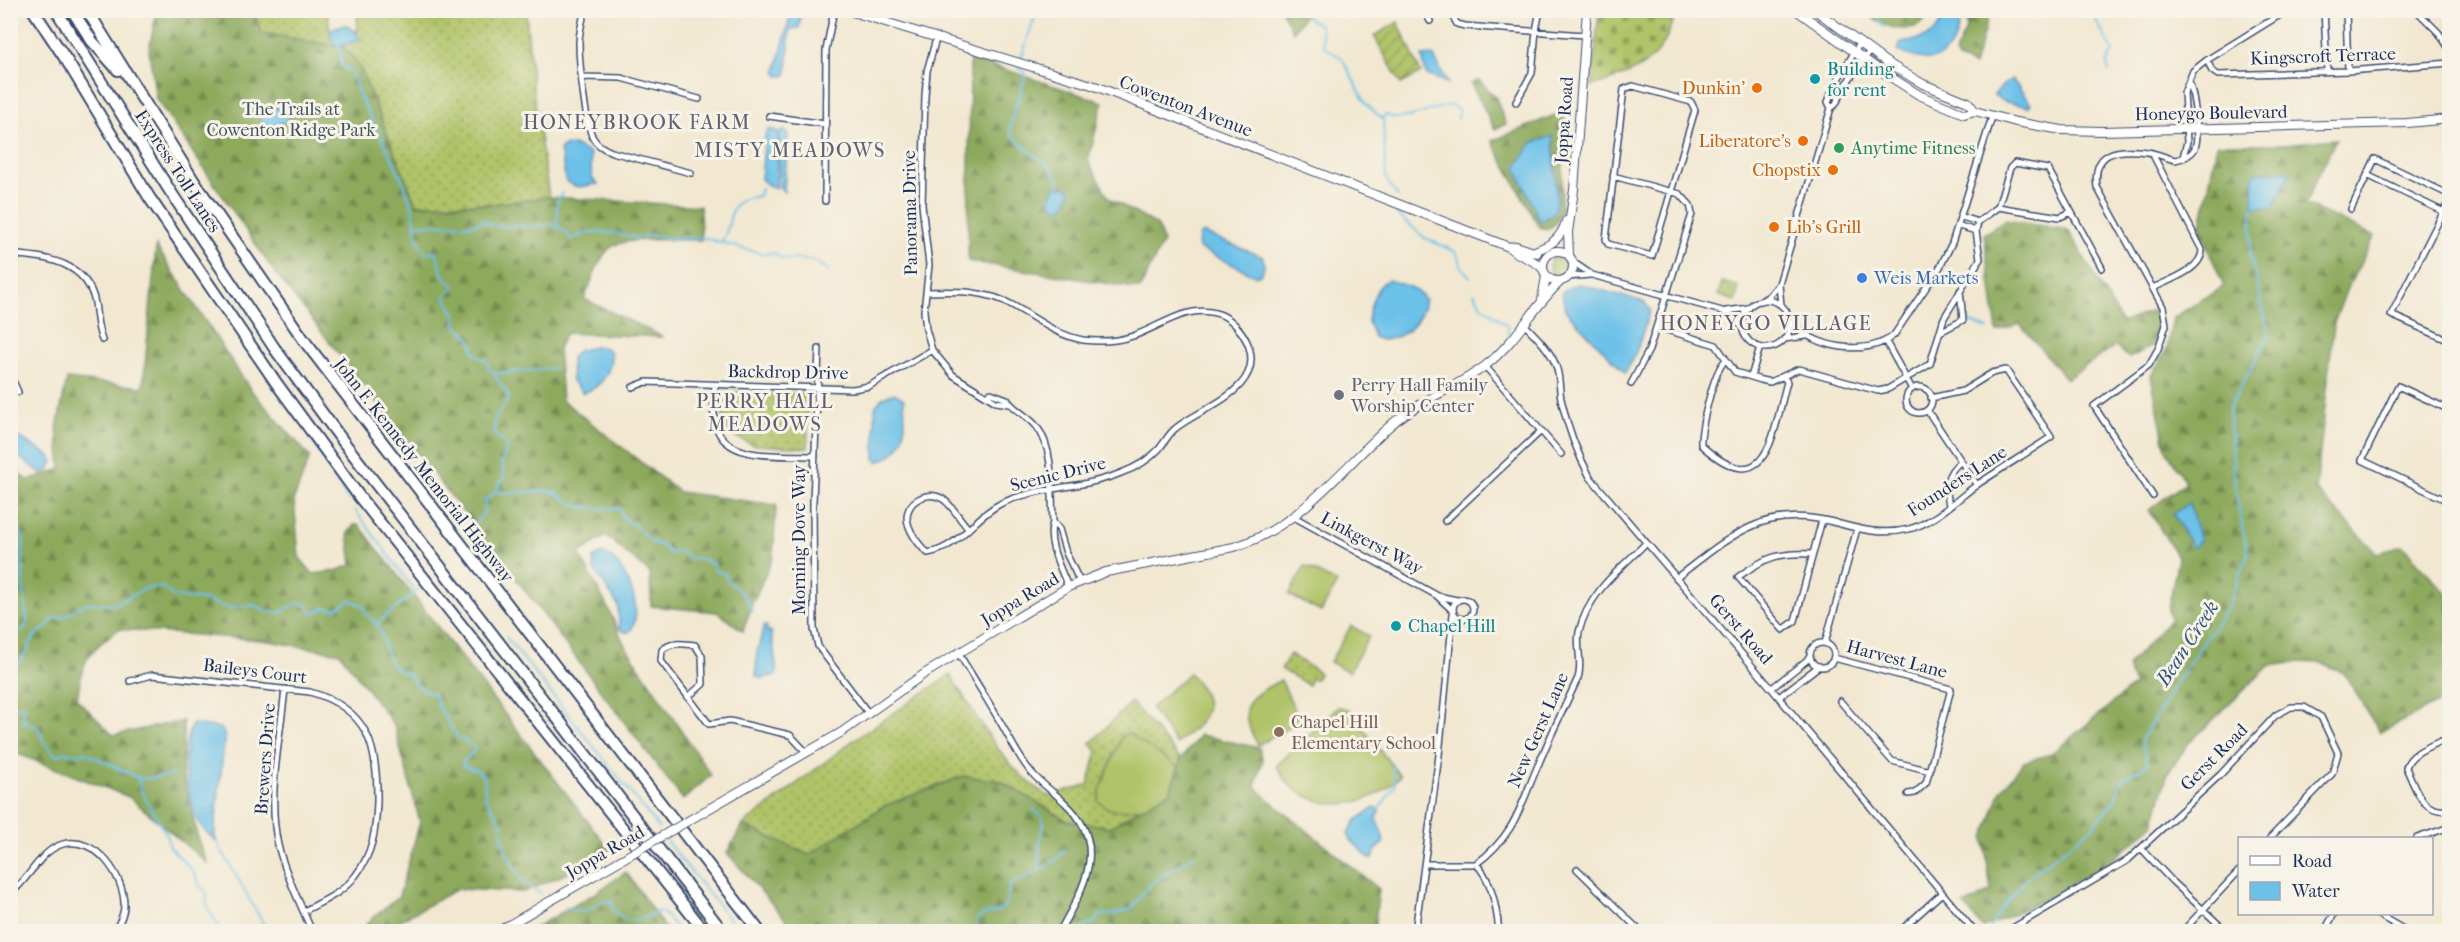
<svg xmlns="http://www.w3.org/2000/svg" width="2460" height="942" font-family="'IM FELL French Canon',serif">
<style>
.grass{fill:url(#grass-dots);stroke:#667962;stroke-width:1.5}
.forest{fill:url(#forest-firs);stroke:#546c5d;stroke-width:1.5}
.cemetery{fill:url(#cemetery-stones);stroke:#667962;stroke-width:1.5}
.garden{fill:url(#garden-furrows);stroke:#667962;stroke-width:1.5}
.pitch{fill:#b0c367;stroke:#667962;stroke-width:1.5}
.water{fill:#6cc1e9;stroke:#4478a4;stroke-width:1.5}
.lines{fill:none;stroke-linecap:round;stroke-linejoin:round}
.stream{stroke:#6cc1e9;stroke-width:2}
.street-casing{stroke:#3b4b6f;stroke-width:8}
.secondary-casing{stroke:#3b4b6f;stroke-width:10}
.highway-casing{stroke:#3b4b6f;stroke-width:14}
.street{stroke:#fff;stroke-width:5}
.secondary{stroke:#fff;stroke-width:8}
.highway{stroke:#fff;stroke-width:10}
.secondary-bridge-casing{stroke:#3b4b6f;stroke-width:10;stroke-linecap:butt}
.secondary-bridge{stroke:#fff;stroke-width:8}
.culture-dot{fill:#0f9aa8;stroke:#f7f3e8;stroke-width:2}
.food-dot{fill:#e8710a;stroke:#f7f3e8;stroke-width:2}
.leisure-dot{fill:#2e9e5b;stroke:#f7f3e8;stroke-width:2}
.shop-dot{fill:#3f7fe0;stroke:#f7f3e8;stroke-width:2}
.worship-dot{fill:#6b7280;stroke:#f7f3e8;stroke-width:2}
.education-dot{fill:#8d6e63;stroke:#f7f3e8;stroke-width:2}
.labels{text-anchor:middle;stroke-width:6;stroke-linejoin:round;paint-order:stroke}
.street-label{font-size:18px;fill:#1b2f5e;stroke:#f7f3e8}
.culture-label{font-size:18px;fill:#0d838f;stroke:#f7f3e8;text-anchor:start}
.food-label{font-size:18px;fill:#c56008;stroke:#f7f3e8;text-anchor:end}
.park-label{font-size:18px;fill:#405460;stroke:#f7f3e8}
.leisure-label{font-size:18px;fill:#27864d;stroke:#f7f3e8;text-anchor:start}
.shop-label{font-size:18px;fill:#366cbe;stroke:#f7f3e8;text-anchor:start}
.worship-label{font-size:18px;fill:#5b616d;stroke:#f7f3e8;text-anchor:start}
.education-label{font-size:18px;fill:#785e54;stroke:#f7f3e8;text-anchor:start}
.neighbourhood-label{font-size:20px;letter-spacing:1.5px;fill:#606072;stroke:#f7f3e8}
.water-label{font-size:20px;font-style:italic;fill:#2f5481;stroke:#f7f3e8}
</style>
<defs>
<pattern id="grass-dots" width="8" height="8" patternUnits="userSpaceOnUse" patternTransform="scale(1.5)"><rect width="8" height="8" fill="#b0c367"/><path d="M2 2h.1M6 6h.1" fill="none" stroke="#8e9f58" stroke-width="1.8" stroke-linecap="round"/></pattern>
<pattern id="forest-firs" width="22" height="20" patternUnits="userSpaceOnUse" patternTransform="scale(1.5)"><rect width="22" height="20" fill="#8ca95c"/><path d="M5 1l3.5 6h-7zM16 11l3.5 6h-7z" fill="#728a4f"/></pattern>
<pattern id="cemetery-stones" width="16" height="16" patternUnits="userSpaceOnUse" patternTransform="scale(1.5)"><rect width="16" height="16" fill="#b0c367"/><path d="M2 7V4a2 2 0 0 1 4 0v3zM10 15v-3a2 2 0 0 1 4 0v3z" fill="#8e9f58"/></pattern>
<pattern id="garden-furrows" width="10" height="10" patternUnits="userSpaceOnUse" patternTransform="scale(1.5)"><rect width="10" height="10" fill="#b0c367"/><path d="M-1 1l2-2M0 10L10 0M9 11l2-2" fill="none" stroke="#8e9f58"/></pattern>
</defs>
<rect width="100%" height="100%" fill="#f7f3e8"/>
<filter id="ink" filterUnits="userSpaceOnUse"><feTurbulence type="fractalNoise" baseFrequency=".0167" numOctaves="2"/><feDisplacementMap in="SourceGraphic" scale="12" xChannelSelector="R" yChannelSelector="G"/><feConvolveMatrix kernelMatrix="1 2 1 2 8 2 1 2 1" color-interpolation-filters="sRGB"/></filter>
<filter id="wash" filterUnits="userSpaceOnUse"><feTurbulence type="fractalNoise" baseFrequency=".008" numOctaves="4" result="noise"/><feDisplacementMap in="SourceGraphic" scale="24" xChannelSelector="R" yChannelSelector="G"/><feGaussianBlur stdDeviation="1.35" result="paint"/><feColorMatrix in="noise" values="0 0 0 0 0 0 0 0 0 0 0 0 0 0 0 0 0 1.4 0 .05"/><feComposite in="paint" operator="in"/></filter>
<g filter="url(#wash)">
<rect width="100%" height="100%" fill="#f2e8d1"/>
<path class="grass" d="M164 11H327L331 34 358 30 357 11H526L532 84 549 197 493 204H416Z
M1549 266a9 9 0 1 1 18 0a9 9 0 1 1-18 0Z
M1722 282 1739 287 1735 301 1718 295Z
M724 391 807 394 808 448 754 445 729 434 723 418Z
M1290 654 1317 671 1319 674 1316 679H1311L1308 685 1281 669Z
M950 675C978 717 1003 769 1048 796L1088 785 1097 751 1090 744 1131 702 1332 931 727 853 743 825 855 739Z"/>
<path class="forest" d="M157 10 253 11 262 33 343 47 359 65 416 204H493L549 197 700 206 701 240C681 240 623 236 609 249 597 261 591 284 584 299L663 337 566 333 558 348 562 400 679 492 776 505 773 558 752 604 743 631 717 612 651 606 650 573 606 536 579 553 609 610 624 644 711 775 683 800 521 585 276 274 156 99 149 50Z
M1282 11H1308L1293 32Z
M1863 11H1928C1926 29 1903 32 1888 26 1879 23 1871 15 1863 11Z
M1964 11H1990L1974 66 1958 59 1955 53 1967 27Z
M970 58 1103 102 1088 161 1109 198 1158 226 1163 242 1140 289 968 261Z
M1479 80 1496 98 1506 124 1495 129 1471 84Z
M1565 111 1561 212 1555 224 1548 229 1539 227 1492 141Z
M2336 139 2305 204 2375 236 2346 291 2334 323 2316 490 2377 553 2403 546 2449 596V697L2380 733 2344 673 2322 663 2298 662 2269 666 2188 744 2168 773 2153 825 2112 860 2044 900 1983 928 1964 905 1991 891 1984 838 2001 790 2024 762 2051 754 2134 685 2127 666 2171 619 2168 610 2178 558 2149 510 2186 482 2166 450 2151 376 2167 348 2173 318 2224 286 2200 231 2217 144H2285Z
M2005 220 2068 230 2122 323 2154 310 2160 325 2153 345 2129 358 2115 346 2066 379 2020 324 1997 332 1984 234Z
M156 246 250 389 310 457 294 499 299 557 313 574 335 571 352 565 348 533 354 525H359L613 854 523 892 457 889 381 931H364L366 924 399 896 420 822 394 725 340 653 261 640 119 629C85 655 84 657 77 699L113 735 183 721V776L199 843 208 864 129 797 15 753 11 759V468L28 480 61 469 57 427 67 379 143 387Z
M1200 735 1259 748 1263 760 1255 786 1268 799 1379 889 1374 931H796L727 853 743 825 809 855 884 806 963 776 1001 781 1068 821 1110 827 1170 791 1181 759Z
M626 872 667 931H529L594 894Z"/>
<path class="cemetery" d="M1599 11H1626L1673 22C1669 31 1665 44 1658 52 1641 72 1616 78 1592 86Z"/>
<path class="garden" d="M1398 22 1421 73 1401 84 1374 36Z"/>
<path class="pitch" d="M1305 566 1337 583 1321 612 1289 595Z
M1351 626 1369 636 1349 672 1330 662Z
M1189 673C1220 706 1207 719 1176 744L1151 708Z
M1281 680 1300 721 1258 745C1236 706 1245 699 1281 680Z
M1338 707 1348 709 1400 776C1373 805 1331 814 1297 791 1288 785 1282 774 1276 766Z
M1128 733 1178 767 1170 791 1142 808 1117 811 1107 808 1098 801 1101 787 1122 736Z"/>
<path class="water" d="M1941 11H1960C1960 32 1952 60 1925 59 1916 59 1906 54 1897 51L1901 43C1920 40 1944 36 1941 11Z
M791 12 801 14 799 28 790 29 787 72 785 76H779L776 72Z
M345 25 356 32 360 40 337 47 330 38V33L335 27Z
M1433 55 1448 83 1426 75 1422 56Z
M2012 79 2031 104 2028 107 2002 101 1994 95 2004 84Z
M278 107 280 112 289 116 288 120 271 128 261 123 260 114Z
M768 129 777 131 778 133 776 188 768 185 761 179 765 135Z
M784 130 788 133 784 192 779 187V137L780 132Z
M1553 136 1557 198 1554 213 1540 222 1516 168 1532 143Z
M573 145 590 153 592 178 598 184C585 185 577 191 566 181L560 149 564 146Z
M2291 171 2273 207H2253L2254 173Z
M1056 186 1066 187 1071 190 1066 203 1061 208 1054 207 1051 202 1052 192Z
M1203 233 1263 257 1264 267 1262 273 1256 276 1198 248 1199 236Z
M1388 280C1402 284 1417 287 1425 300 1421 322 1405 339 1381 340L1374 337 1368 322C1369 309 1375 285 1388 280Z
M1580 284 1644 302 1650 310 1637 350 1625 373 1565 310 1562 292 1572 286Z
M597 346 606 348 611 353C612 373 601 387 583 393L572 381 571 358 577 351Z
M894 393 904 399C905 427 910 450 878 462L875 459V407L882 398Z
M11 432 50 456 53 462 49 470 41 473 11 451Z
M2189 503 2200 540 2193 548 2173 514Z
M602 553C625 559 647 614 629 632H624L619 628 618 605 594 569 593 558Z
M764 626H767V632L771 631 777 672 776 675 761 679 756 676 757 652Z
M193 724 220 728 225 735 215 827V837L217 842C210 836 202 830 198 821 187 802 179 742 193 724Z
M1376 807 1380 810 1376 820 1381 828 1384 842 1375 851 1373 859H1370L1351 840 1348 834 1356 820Z"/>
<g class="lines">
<path class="stream" d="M1307 10 1309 19 1320 25 1324 47 1342 58 1366 104 1383 120 1386 179 1398 197
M1871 10 1884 27
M2090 10 2113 51 2107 63 2109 72
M340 47 341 65C344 68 349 70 351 73 356 80 356 88 359 95 377 130 398 165 411 203 417 219 413 242 427 254L432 251 436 252C441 264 439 278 453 284L454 288 445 297 455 315 456 325C466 333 473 339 474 353L487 362 489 369 495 373 496 378 509 396C504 413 490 413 495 435L507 445 502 462 504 478 499 483 497 491 485 500 484 513 475 523
M1021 59 1037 10
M1017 67 1025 72C1026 87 1010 112 1010 132 1020 150 1059 164 1059 185
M1381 118 1387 115C1403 125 1432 107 1451 105L1459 111 1458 119
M1396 209 1397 214 1425 238 1456 252 1462 268 1470 277
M417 224 472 225 484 220 490 225 509 227 517 225 531 227 553 224 566 232 571 239 589 232 614 233 636 238 652 235 667 238H705L763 254 774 253 783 259 812 260 828 270
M558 226 557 204 562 193
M721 242C737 222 720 200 759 196L761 188
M1474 293 1481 305 1507 325 1508 334
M1967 321 1988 329
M495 374 556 368
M309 436 348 500
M497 491C514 496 531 490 549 491 559 491 564 500 573 504 581 508 609 509 619 508L625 520 632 523 652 542 663 546 669 553 681 552 689 558 702 559 713 564 715 571 725 573 728 581 744 595 753 612
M355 510 416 592
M376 624 418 590
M506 637 659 828
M10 639 25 628 27 621 23 582V539L11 502V479
M10 674 26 653 34 636 47 627 53 619 65 616 86 603 116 604 146 588 162 587 174 597 204 600 229 608 254 605 269 612 280 613 299 602 306 605 312 614 325 608 336 609 350 600 364 606 365 614C386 627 381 647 393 666 398 672 403 671 409 675 412 678 414 683 418 686 423 690 429 692 435 695L438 707 457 736 474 747V751L462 763 463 766 476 770 484 777 486 800 501 822 502 840 508 856 523 882 540 893
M10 708 23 705V721L38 728 43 740 56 756 66 752 79 755 84 752 141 779 174 775
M136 776 145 799 167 835 170 847 193 871 200 886 206 892 207 907 222 932
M1033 809 1042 816 1044 823 1039 844V869
M1379 809 1395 786 1393 765
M217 842 268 932
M667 842 740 932
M565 907 583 912 602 902 612 901 613 911C634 927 638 921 658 911L664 914 680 932
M780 924 787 932
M1990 927 2002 908 2027 878 2092 828 2114 801 2122 780 2148 764 2141 741 2186 667 2227 609 2248 554 2235 489 2229 408 2269 335 2250 254 2253 207
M975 932C979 905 987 919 1002 909 1008 904 1008 892 1010 885 1029 876 1053 866 1065 850
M1082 932 1085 926 1094 923 1100 915 1115 914 1131 909 1150 884 1194 856
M1209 932C1215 928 1231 929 1238 932"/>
</g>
</g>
<g filter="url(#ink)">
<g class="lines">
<g class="street-casing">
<path id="street" d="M585 10C582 21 579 32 579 43 579 62 585 122 593 138 597 145 604 149 612 152L691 173
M1424 10 1430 21
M1449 10 1457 24 1465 26 1584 35
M2324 10 2327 71
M2346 10 2348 71
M2416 10 2439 33 2450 50
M936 39 927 71 925 96 922 205 929 265 924 311 926 329 932 350 953 375 996 402 1010 404
M2207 60 2212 71 2218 75 2348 71 2450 63
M582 77 621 78 699 99
M1633 86 1691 102 1695 110 1652 256 1608 244 1606 239 1624 89Z
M1516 102 1532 73 1536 31 1540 10
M1831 108 1828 102 1835 84 1860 43
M769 116 825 124
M2152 153 2202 250C2202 270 2169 280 2153 288
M2183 157 2187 142 2184 93 2193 71 2207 60 2278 16 2294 10
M2367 175 2442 211
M1613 176 1680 194 1690 205 1692 214 1649 350 1631 384
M2450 199 2391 315 2450 341
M825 201 826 50 834 10
M1998 207 2060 217 2071 212
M2351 209 2375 159 2450 195
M1962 217 1978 222
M1959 226 1976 231
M10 230 16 255 10 324
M16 255C49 257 87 263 95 303 97 316 97 328 102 340
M1573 262 1592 275 1722 311 1733 316 1743 329
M1567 277 1590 275
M1779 285 1781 305
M926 292C957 291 987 290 1014 306 1037 319 1056 335 1083 340 1099 342 1118 341 1133 336 1160 327 1188 303 1219 314 1231 318 1242 331 1247 342 1268 389 1202 407 1176 428 1169 433 1165 442 1159 449 1149 460 1135 468 1121 473 1083 489 1039 486 1002 503 974 516 960 548 928 553 919 546 907 529 907 517 908 500 928 490 943 499 953 506 959 519 968 528
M1742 324a24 24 0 1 1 48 0a24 24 0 1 1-48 0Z
M1761 301 1769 296 1779 284 1831 108 1835 105 1850 78 1870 51
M1726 311 1749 308
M1790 321C1812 348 1867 358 1894 335L1940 267 1952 243 1992 117
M1525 325C1536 336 1551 351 1556 366 1560 376 1559 388 1561 399 1567 425 1577 453 1590 477L1766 682 1975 932
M1657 327 1716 345 1735 372 1761 380 1770 382 1799 369 1878 391 1888 389 1930 364 1944 318 1980 259 1976 231 1978 222 1998 207 2010 168 2015 163 2048 169 2102 268
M1940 332 1963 320 1960 291
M1784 339 1806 336
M1886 342 1912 389
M819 349 813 502 814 629 818 646 823 653 869 714
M1725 361C1714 370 1700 430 1701 445 1768 506 1773 432 1787 382L1784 377
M1485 366 1561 454
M10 374 18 392
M1751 377 1760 347
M715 385C714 398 712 413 716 426 727 463 784 454 815 456
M633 387 646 382 853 389 869 386 932 350
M1906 400a13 13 0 1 1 26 0a13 13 0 1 1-26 0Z
M987 395 991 393 1007 399C1013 410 1029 416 1037 427 1055 450 1051 494 1053 522 1046 542 1061 569 1068 587
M1927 410 1977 485
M2450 410 2398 386 2362 460 2450 502
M2153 496 2094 406 2149 365 2158 349 2166 325 2163 307 2097 187C2092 151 2117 148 2147 152 2156 153 2166 158 2175 160 2182 159 2192 155 2195 148 2200 135 2194 95 2189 82
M1949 505C1945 486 1945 474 1961 461
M1294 517 1436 595 1452 610
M1445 521 1541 431
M1053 522 1059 529 1066 553 1080 582
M1813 554C1780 552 1765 557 1738 577L1783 630 1795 621 1822 520
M1676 578C1729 538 1762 504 1833 522 1859 529 1882 536 1909 529 1934 523 1957 499 1978 484 2002 468 2027 453 2051 437L2006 370 1992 373 1963 391 1931 398
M1438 596 1457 600
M1453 609a10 10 0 1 1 20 0a10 10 0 1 1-20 0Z
M1810 655a12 12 0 1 1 24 0a12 12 0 1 1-24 0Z
M1825 643 1857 529
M959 654C973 677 988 701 1002 725 1011 741 1019 758 1031 772 1041 784 1054 792 1065 803 1110 844 1084 888 1059 932
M1834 658 1951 689 1926 783 1915 793 1908 794
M130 681 152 675 310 692C369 709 378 747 377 802 376 829 373 853 356 875 343 893 323 901 304 911
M1772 688 1807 660 1810 655
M285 689C280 740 267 795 278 845 285 875 301 904 312 932
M688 697 703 684 702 656 695 645C683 644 672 641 662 650L661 661 709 724 730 721 790 735 807 753
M1779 697 1819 666
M1840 701 1892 761 1930 771
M2450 737C2436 744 2409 752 2406 768 2417 790 2421 814 2450 810
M2417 838 2450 827
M2141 848 2172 881 2227 932
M1424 864H1476C1492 879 1497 910 1499 932
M1476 864C1516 834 1520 806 1539 763 1551 734 1565 706 1578 678 1583 663 1576 647 1579 632 1588 593 1620 569 1646 543
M1577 869 1641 932
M10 894C29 880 40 850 63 844 96 835 125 877 124 906 124 915 119 924 114 932
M2377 914 2408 932
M10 926 18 932
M1415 932 1439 755 1453 614
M1899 932 1942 893
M2006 932 2128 860 2221 774 2276 715 2291 707H2304L2321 717 2338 753 2332 774 2270 838
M2182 932 2240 870
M2324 932 2334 914"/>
</g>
<g class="secondary-casing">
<path id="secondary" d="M846 10 1095 86 1509 247C1518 257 1533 258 1542 268
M1796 10 1878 69 1919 95 1964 114 1975 111 2016 122 2062 130 2102 131 2407 123 2450 119
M1815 10 1886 62 1923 84 1968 102 1975 111
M1509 247 1516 246 1537 253
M1543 266a15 15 0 1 1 30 0a15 15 0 1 1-30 0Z
M1532 252C1549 246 1561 240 1566 221
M1569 255 1568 232 1574 190 1587 10
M1542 300 1546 276
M705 811 842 732 924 674 1068 587 1106 572 1234 547C1301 527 1341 468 1392 424 1420 400 1456 388 1485 366 1516 342 1533 307 1561 281
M497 932 619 861"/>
</g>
<g class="highway-casing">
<path id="highway" d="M33 10 67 61 149 197 277 384 361 499 705 932
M56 10 170 191 275 349 342 440 723 932
M72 10 92 41 118 70
M87 10 193 180 306 343 760 932"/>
</g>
<use href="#street" class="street"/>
<use href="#secondary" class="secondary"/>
<use href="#highway" class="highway"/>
<g class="secondary-bridge-casing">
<path id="secondary-bridge" d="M619 861 705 811"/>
</g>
<use href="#secondary-bridge" class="secondary-bridge"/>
</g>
</g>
<g class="culture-dot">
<circle cx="1815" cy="79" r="6"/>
<circle cx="1396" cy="626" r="6"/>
</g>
<g class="food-dot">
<circle cx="1757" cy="88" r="6"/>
<circle cx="1803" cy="141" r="6"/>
<circle cx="1833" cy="170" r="6"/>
<circle cx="1774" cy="227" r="6"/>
</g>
<circle class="leisure-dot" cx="1839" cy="148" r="6"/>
<circle class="shop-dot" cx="1862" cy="278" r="6"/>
<circle class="worship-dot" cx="1339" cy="395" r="6"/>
<circle class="education-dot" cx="1279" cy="732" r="6"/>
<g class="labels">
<g class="street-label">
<text transform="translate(2323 56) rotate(-2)" y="6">Kingscroft Terrace</text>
<text transform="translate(1186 106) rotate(21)" y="6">Cowenton Avenue</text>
<text transform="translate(2211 113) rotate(-1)" y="6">Honeygo Boulevard</text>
<text transform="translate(1564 120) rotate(-86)" y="6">Joppa Road</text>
<text transform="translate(178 171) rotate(57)" y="6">Express Toll Lanes</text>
<text transform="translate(910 213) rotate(-91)" y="6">Panorama Drive</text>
<text transform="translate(788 372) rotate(1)" y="6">Backdrop Drive</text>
<text transform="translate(424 470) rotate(52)" y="6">John F. Kennedy Memorial Highway</text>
<text transform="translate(1058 474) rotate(-14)" y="6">Scenic Drive</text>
<text transform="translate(1957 481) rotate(-33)" y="6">Founders Lane</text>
<text transform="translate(799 540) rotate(-90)" y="6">Morning Dove Way</text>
<text transform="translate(1372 543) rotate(28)" y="6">Linkgerst Way</text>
<text transform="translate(1020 599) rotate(-31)" y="6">Joppa Road</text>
<text transform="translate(1741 629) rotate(49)" y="6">Gerst Road</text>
<text transform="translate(1897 659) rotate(15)" y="6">Harvest Lane</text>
<text transform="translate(255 671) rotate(7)" y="6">Baileys Court</text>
<text transform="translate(1538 730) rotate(-66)" y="6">New Gerst Lane</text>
<text transform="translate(2214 757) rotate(-45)" y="6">Gerst Road</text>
<text transform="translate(265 759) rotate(-86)" y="6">Brewers Drive</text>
<text transform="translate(605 852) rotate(-30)" y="6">Joppa Road</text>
</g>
<g class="culture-label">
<text x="1827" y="75">Building<tspan x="1827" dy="21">for rent</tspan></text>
<text x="1408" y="632">Chapel Hill</text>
</g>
<g class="food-label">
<text x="1745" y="94">Dunkin'</text>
<text x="1791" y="147">Liberatore's</text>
<text x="1821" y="176">Chopstix</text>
<text x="1786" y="233" text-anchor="start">Lib's Grill</text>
</g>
<g class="park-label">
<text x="291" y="115">The Trails at<tspan x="291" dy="21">Cowenton Ridge Park</tspan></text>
</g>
<g class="leisure-label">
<text x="1851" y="154">Anytime Fitness</text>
</g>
<g class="shop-label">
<text x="1874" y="284">Weis Markets</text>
</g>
<g class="worship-label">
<text x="1351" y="391">Perry Hall Family<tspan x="1351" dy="21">Worship Center</tspan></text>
</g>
<g class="education-label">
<text x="1291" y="728">Chapel Hill<tspan x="1291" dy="21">Elementary School</tspan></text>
</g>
<g class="neighbourhood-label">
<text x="637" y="129">HONEYBROOK FARM</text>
<text x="790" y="157">MISTY MEADOWS</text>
<text x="1766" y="330">HONEYGO VILLAGE</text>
<text x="765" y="408">PERRY HALL<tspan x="765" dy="23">MEADOWS</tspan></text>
</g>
<g class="water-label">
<text transform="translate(2187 643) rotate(-57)" y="7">Bean Creek</text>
</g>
</g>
<rect width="2460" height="942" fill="none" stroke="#f7f3e8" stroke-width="36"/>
<rect x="2238" y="837" width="195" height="78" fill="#f7f3e8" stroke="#9fa5b1" stroke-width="1.5"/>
<rect x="2250" y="856" width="30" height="9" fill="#ffffff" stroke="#9fa5b1" stroke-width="1.5"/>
<text x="2292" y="867" font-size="18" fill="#1b2f5e">Road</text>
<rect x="2250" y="882" width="30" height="18" fill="#6cc1e9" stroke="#9fa5b1" stroke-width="1.5"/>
<text x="2292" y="897" font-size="18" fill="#1b2f5e">Water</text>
</svg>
